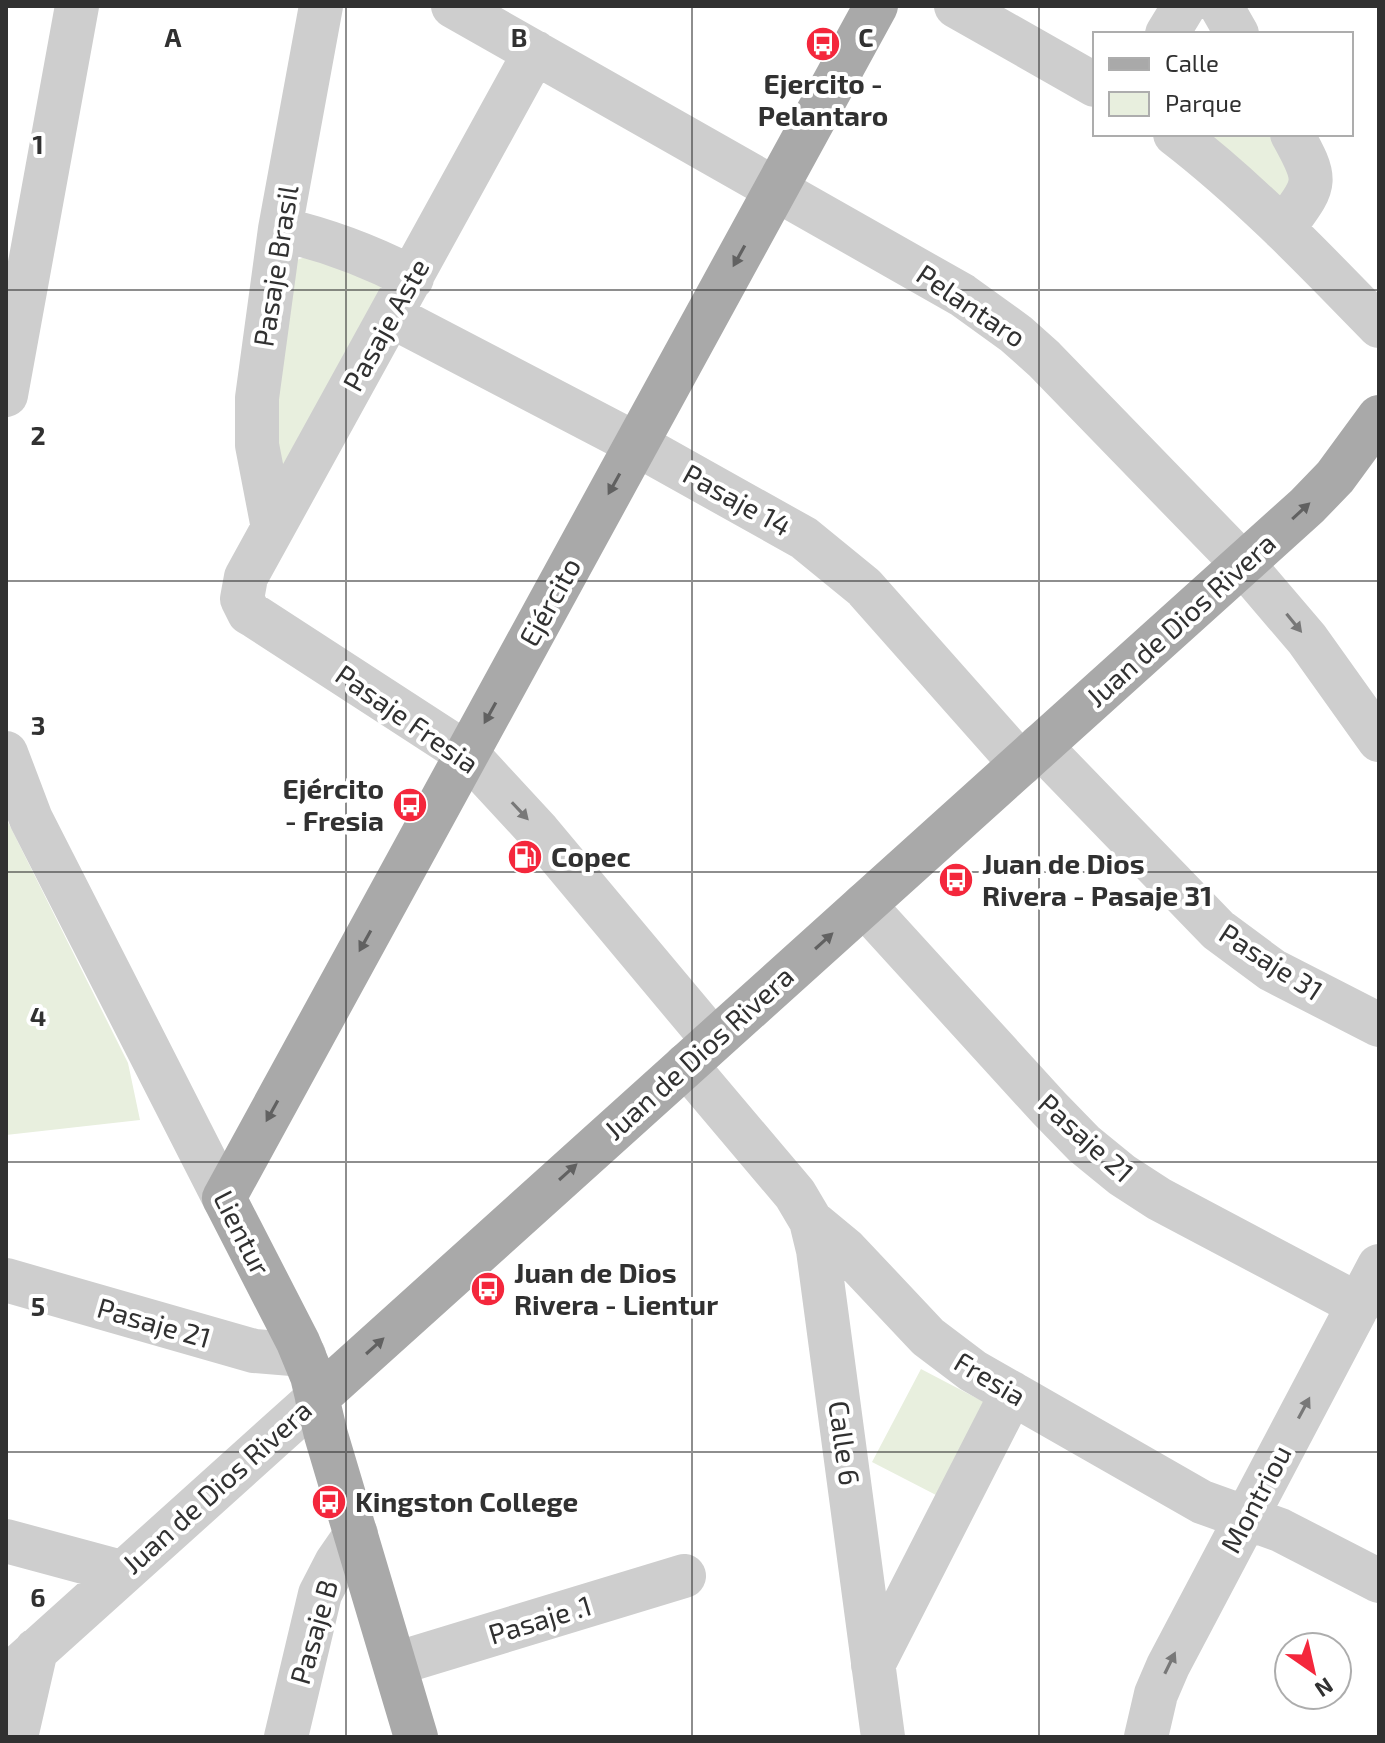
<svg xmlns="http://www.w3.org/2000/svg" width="1385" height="1743" font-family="'Exo 2',sans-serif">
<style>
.green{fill:#e8efde}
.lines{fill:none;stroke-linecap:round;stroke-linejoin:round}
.minor{stroke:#cecece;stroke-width:44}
.major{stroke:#a9a9a9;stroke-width:44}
.oneway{fill:#616161}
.oneway2{fill:#787878}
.grid{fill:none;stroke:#313131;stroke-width:2;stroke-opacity:0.55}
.labels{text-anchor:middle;stroke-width:8;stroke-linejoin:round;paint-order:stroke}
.poi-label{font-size:28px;font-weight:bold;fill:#313131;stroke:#fff;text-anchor:start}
.street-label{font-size:28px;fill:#313131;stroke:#fff}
.grid-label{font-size:26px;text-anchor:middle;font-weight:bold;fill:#313131;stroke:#fff;stroke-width:8;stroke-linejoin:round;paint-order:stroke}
</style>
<rect width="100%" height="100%" fill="#fff"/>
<path class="green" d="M1186 134H1279L1297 166 1284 203Z
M308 256 382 276 390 296 285 486 269 449 291 262Z
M6 818 128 1063 140 1120 6 1135Z
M921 1369 984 1402 936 1495 872 1462Z"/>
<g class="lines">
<path class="minor" d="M453 6 962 295 1016 334 1044 359 1243 564 1307 639 1379 740
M956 6 1095 85
M1221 6 1237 34
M1167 34 1184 6
M535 52 246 577 242 599 249 613 256 617 467 754 539 832 713 1040
M1175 134C1249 191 1314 259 1379 326
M280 229C327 240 370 256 412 278
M1283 229C1316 183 1320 184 1292 134
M391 316 636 444 804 538 864 587 1021 764
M6 395 77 6
M273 528 257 445V398L280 229 321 6
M1040 746 1218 930 1272 970 1379 1025
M6 753 31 819 224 1198
M864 905 1049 1108 1084 1144 1122 1175 1159 1199 1359 1305
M686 1065 795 1194 811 1221 846 1250 928 1337 973 1371 1202 1502 1280 1530 1379 1581
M811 1221 818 1250 883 1737
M6 1280 254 1351 304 1355
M6 1541 121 1572
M395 1664 684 1576
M873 1665 1012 1393
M6 1678 317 1398
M16 1737 36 1650
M286 1737 320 1594 336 1563 356 1534
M1146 1737 1156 1694 1168 1666 1379 1266"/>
<path class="major" d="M317 1398 1307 506 1335 477 1379 417
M416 1737 326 1435 312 1376 298 1342 224 1198 876 6"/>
</g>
<defs><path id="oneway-solid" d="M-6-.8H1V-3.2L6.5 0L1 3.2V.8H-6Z" transform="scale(2)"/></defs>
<g class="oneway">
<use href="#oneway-solid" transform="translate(739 256) rotate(119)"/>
<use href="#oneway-solid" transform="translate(614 484) rotate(119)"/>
<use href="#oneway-solid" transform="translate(1301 511) rotate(-43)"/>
<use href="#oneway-solid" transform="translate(490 713) rotate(119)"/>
<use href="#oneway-solid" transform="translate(365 941) rotate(119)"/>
<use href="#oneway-solid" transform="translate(824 941) rotate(-42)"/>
<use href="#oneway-solid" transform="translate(272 1111) rotate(119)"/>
<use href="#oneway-solid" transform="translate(568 1172) rotate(-42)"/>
<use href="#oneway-solid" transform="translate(375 1346) rotate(-42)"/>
</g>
<g class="oneway2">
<use href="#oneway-solid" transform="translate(1294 623) rotate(51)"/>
<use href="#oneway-solid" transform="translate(520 811) rotate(47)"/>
<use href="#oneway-solid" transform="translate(1304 1408) rotate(-62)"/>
<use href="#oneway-solid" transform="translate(1170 1663) rotate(-64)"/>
</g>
<path class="grid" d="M346 6V1737M692 6V1737M1039 6V1737M6 290H1379M6 581H1379M6 872H1379M6 1162H1379M6 1452H1379"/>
<defs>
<g id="bus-disc" transform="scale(1.8)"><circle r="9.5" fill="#f4273c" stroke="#fff"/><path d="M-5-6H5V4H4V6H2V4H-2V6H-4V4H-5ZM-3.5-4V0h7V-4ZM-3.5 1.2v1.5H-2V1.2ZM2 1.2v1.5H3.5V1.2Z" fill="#fff"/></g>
<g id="fuel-disc" transform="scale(1.8)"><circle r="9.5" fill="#f4273c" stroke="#fff"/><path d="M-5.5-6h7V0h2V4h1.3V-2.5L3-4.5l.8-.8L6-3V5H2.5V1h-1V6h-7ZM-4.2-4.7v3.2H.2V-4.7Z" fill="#fff"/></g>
</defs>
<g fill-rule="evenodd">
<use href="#bus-disc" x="823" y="44"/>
<use href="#bus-disc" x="410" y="805"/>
<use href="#fuel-disc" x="525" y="857"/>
<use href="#bus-disc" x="956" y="880"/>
<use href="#bus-disc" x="488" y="1289"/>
<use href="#bus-disc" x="329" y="1502"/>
</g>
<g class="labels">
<g class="poi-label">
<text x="823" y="94" text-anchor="middle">Ejercito -<tspan x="823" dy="32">Pelantaro</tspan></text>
<text x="384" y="799" text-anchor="end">Ejército<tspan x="384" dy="32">- Fresia</tspan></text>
<text x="551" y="867">Copec</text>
<text x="982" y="874">Juan de Dios<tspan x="982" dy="32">Rivera - Pasaje 31</tspan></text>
<text x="514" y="1283">Juan de Dios<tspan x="514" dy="32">Rivera - Lientur</tspan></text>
<text x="355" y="1512">Kingston College</text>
</g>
<g class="street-label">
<text transform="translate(276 266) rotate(-81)" y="10">Pasaje Brasil</text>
<text transform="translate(971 306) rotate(34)" y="10">Pelantaro</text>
<text transform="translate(386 325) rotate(-61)" y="10">Pasaje Aste</text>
<text transform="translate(737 500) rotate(29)" y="10">Pasaje 14</text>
<text transform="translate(550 602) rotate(-61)" y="10">Ejército</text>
<text transform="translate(1181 620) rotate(-42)" y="10">Juan de Dios Rivera</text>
<text transform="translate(407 719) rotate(35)" y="10">Pasaje Fresia</text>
<text transform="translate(1271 962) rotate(33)" y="10">Pasaje 31</text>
<text transform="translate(699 1053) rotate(-42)" y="10">Juan de Dios Rivera</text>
<text transform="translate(1086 1138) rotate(42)" y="10">Pasaje 21</text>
<text transform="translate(242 1233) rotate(63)" y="10">Lientur</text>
<text transform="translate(154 1323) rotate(16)" y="10">Pasaje 21</text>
<text transform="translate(990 1379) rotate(31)" y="10">Fresia</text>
<text transform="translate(844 1443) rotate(82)" y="10">Calle 6</text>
<text transform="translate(217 1487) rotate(-42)" y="10">Juan de Dios Rivera</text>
<text transform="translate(1256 1499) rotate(-62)" y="10">Montriou</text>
<text transform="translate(540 1620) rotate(-17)" y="10">Pasaje .1</text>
<text transform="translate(314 1632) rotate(-74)" y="10">Pasaje B</text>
</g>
</g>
<g class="grid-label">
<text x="173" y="47">A</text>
<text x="519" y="47">B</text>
<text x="866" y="47">C</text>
<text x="38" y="154">1</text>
<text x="38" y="445">2</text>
<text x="38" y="735">3</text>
<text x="38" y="1026">4</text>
<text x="38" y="1316">5</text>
<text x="38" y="1607">6</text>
</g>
<rect width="1385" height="1743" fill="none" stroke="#313131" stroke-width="16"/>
<rect x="1093" y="32" width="260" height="104" fill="#ffffff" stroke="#adadad" stroke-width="2"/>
<rect x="1109" y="58" width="40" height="12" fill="#a9a9a9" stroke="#adadad" stroke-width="2"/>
<text x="1165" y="72" font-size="24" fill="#313131">Calle</text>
<rect x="1109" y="92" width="40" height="24" fill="#e8efde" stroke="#adadad" stroke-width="2"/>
<text x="1165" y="112" font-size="24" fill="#313131">Parque</text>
<g transform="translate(1313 1671) rotate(146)"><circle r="38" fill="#ffffff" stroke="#adadad" stroke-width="2"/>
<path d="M0-6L14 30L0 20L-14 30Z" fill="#f4273c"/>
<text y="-12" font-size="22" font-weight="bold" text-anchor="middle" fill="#313131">N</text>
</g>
</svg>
